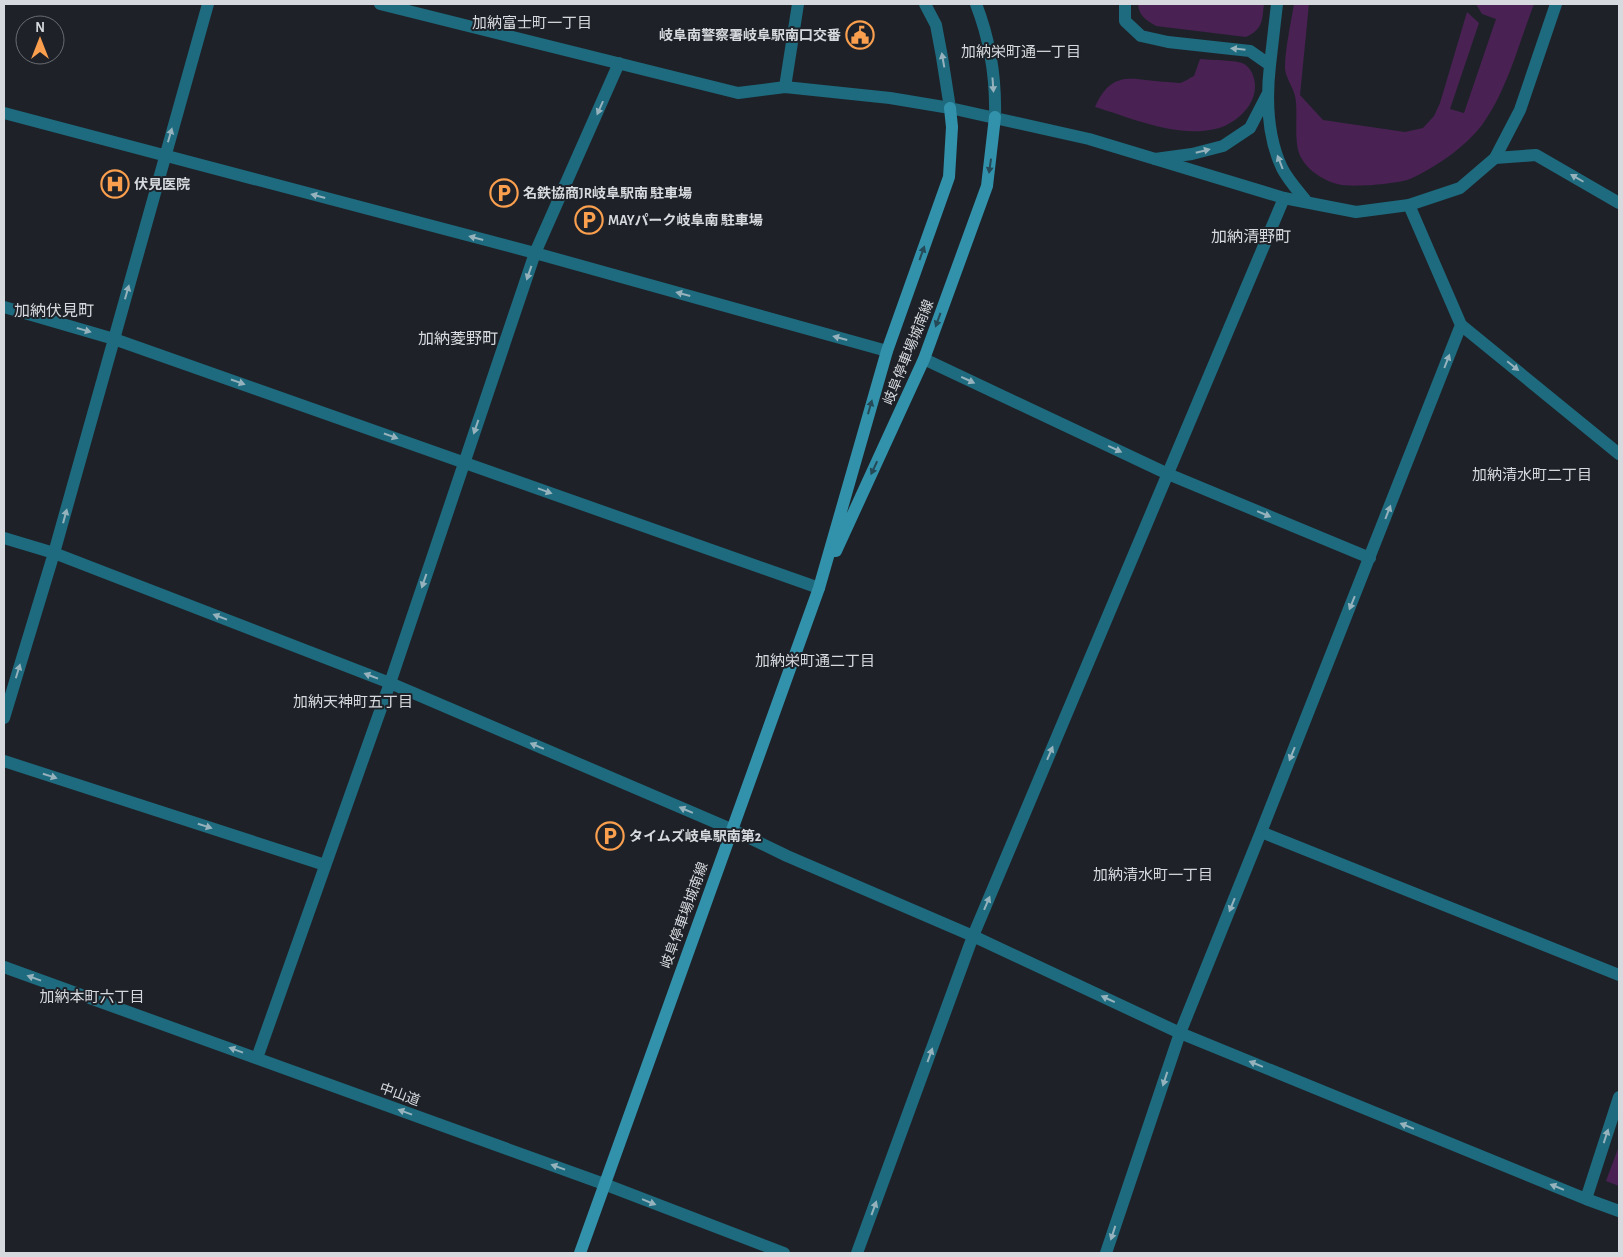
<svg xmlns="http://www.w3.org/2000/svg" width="1623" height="1257" font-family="'Alegreya Sans','Noto Sans JP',sans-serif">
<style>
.green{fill:#492153}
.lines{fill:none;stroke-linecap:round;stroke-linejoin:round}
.service{stroke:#1e6b7f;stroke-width:12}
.minor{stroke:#1e6b7f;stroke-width:12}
.tertiary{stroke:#1e6b7f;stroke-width:12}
.secondary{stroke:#3292ab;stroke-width:12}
.oneway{fill:#96b2bc}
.oneway2{fill:#254956}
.labels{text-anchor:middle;stroke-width:4;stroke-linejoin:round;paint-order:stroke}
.poi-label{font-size:14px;font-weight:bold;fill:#d6d9dd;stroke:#1e2228;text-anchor:start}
.street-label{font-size:14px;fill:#d6d9dd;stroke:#1e2228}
.neighbourhood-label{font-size:15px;fill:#d6d9dd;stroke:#1e2228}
.quarter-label{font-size:16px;fill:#d6d9dd;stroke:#1e2228}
</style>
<rect width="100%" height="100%" fill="#1e2228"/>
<path class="green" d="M1138 4H1264C1262 21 1263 29 1246 37L1156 26C1146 20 1139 16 1138 4Z
M1294 4H1309L1300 95 1323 120 1405 132 1423 128 1434 116 1440 103 1467 12 1479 23 1450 109 1464 113 1496 19 1482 14 1476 4H1534C1519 43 1507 91 1482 125 1464 148 1436 167 1410 179 1397 184 1356 187 1342 185 1328 183 1309 172 1302 159 1292 144 1299 114 1295 96 1293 87 1285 77 1285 67 1285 50 1291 22 1294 4Z
M1200 59C1210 60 1233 60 1242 63 1247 65 1250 69 1252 73 1264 99 1238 124 1215 129 1176 138 1132 118 1095 107 1113 67 1134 81 1168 82 1171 82 1176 83 1180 83 1184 82 1190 78 1194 76Z
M1619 1146V1186L1606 1181Z"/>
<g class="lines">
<path class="service" d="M1125 4V21L1141 36 1168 42 1250 51 1270 65C1266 100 1267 136 1282 168 1288 180 1299 192 1307 202
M1270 65 1277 4
M1155 159 1192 154 1223 146 1250 128 1267 95"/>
<path class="minor" d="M380 4 738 93 785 87 890 98 950 108
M785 87 798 4
M4 113 535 253 887 351
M1495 158 1536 155 1619 203
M1409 205 1461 325 1619 454
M4 307 114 339 819 588
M924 359 1168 474 1370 558
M4 538 54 553 390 683 731 829 787 856 973 936 1180 1033 1586 1199 1619 1211
M4 718 54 553 208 4
M4 761 325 865
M1261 832 1619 975
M4 967 604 1184 784 1253
M257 1058 390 683 535 253 619 63
M1586 1199 1619 1097
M857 1253 973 936 1284 198
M1106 1253 1180 1033 1261 832 1461 325"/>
<path class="tertiary" d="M925 4 936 25 942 57 950 108 1089 139 1284 198 1356 212 1409 205 1460 188 1495 158 1520 110 1556 4
M976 4C990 40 996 79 995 117"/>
<path class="secondary" d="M836 551 924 359 987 186 995 117
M580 1253 819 588 887 351 949 177 952 127 950 108"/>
</g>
<defs><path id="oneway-solid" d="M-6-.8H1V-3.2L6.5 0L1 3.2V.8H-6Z" transform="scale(1.25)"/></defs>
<g class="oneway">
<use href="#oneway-solid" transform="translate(1238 49) rotate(-174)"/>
<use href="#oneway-solid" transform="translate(943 60) rotate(-100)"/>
<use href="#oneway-solid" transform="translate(993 85) rotate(86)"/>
<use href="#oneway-solid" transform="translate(600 108) rotate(114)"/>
<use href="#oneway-solid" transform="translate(170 135) rotate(-74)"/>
<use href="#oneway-solid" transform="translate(1203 151) rotate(-14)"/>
<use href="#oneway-solid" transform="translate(1280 162) rotate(-111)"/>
<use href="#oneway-solid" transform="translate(1577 178) rotate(-150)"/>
<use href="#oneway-solid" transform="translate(318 196) rotate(-165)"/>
<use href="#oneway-solid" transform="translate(476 238) rotate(-165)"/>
<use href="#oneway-solid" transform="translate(529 273) rotate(109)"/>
<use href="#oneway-solid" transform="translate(127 292) rotate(-74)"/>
<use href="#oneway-solid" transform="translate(683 294) rotate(-165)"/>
<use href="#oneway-solid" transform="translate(84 330) rotate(16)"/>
<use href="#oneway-solid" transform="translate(840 338) rotate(-165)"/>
<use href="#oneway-solid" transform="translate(1447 361) rotate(-69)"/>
<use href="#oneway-solid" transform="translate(1513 366) rotate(39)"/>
<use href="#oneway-solid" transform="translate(968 380) rotate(25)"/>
<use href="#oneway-solid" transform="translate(238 382) rotate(19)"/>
<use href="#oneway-solid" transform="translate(476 427) rotate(109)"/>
<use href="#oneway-solid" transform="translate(391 436) rotate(19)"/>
<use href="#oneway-solid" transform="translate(1115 449) rotate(25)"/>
<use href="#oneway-solid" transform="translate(545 491) rotate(20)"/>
<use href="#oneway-solid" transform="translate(1388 512) rotate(-69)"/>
<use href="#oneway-solid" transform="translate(1264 514) rotate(23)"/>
<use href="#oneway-solid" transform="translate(65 516) rotate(-75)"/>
<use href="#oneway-solid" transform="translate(424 581) rotate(109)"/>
<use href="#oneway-solid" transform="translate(1352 603) rotate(112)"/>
<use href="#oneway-solid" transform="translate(220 617) rotate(-159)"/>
<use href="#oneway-solid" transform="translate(18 671) rotate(-73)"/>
<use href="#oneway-solid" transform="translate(371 676) rotate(-159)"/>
<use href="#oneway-solid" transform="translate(537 746) rotate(-157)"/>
<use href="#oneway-solid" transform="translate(1050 753) rotate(-67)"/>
<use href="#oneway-solid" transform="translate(1292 754) rotate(112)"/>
<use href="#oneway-solid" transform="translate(50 776) rotate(18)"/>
<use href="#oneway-solid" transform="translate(686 810) rotate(-157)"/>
<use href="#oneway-solid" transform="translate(205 826) rotate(18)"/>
<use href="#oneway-solid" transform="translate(987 903) rotate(-67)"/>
<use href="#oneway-solid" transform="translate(1232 905) rotate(112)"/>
<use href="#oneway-solid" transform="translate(34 978) rotate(-160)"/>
<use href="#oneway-solid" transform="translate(1108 999) rotate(-155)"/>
<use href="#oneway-solid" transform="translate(236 1050) rotate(-160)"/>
<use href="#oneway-solid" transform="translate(930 1055) rotate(-70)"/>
<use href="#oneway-solid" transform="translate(1256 1064) rotate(-158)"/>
<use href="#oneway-solid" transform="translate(1165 1079) rotate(108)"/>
<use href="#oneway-solid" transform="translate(405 1112) rotate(-160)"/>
<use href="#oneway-solid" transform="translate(1407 1126) rotate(-158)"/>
<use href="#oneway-solid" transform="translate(1606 1136) rotate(-72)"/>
<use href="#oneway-solid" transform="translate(558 1167) rotate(-160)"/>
<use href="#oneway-solid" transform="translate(1557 1187) rotate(-158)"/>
<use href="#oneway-solid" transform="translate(649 1202) rotate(22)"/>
<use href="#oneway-solid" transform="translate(874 1208) rotate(-70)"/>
<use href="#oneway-solid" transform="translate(1113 1233) rotate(108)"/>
</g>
<g class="oneway2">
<use href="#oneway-solid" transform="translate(990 166) rotate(98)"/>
<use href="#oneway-solid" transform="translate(922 253) rotate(-70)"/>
<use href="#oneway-solid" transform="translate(938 320) rotate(110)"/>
<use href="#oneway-solid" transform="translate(870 407) rotate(-74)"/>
<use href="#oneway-solid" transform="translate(874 468) rotate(115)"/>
</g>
<defs>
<g id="civic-ring" transform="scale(1.4375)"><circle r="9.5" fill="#1e2228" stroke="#fa9f4e" stroke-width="1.5"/><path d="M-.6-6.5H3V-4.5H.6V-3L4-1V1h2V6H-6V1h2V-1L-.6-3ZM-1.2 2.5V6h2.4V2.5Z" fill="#fa9f4e"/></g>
<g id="hospital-ring" transform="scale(1.4375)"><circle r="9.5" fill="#1e2228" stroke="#fa9f4e" stroke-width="1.5"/><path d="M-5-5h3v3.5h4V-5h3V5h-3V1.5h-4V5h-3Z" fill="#fa9f4e"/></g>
<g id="parking-ring" transform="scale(1.4375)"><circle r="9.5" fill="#1e2228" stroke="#fa9f4e" stroke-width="1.5"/><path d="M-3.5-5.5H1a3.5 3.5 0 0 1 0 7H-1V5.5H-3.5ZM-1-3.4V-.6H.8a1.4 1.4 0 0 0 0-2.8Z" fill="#fa9f4e"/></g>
</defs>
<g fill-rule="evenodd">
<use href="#civic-ring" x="860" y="35"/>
<use href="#hospital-ring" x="115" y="184"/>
<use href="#parking-ring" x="504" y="193"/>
<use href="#parking-ring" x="589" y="220"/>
<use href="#parking-ring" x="610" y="836"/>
</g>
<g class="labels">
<g class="poi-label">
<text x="841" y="40" text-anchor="end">岐阜南警察署岐阜駅南口交番</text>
<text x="134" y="189">伏見医院</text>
<text x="523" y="198">名鉄協商JR岐阜駅南 駐車場</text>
<text x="608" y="225">MAYパーク岐阜南 駐車場</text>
<text x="629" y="841">タイムズ岐阜駅南第2</text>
</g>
<g class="street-label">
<text transform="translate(908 352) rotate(-68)" y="5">岐阜停車場城南線</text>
<text transform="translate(684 915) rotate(-70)" y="5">岐阜停車場城南線</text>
<text transform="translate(400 1094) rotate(20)" y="5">中山道</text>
</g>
<g class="neighbourhood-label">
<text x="532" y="28">加納富士町一丁目</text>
<text x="1021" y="57">加納栄町通一丁目</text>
<text x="1532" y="480">加納清水町二丁目</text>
<text x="815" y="666">加納栄町通二丁目</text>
<text x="353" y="707">加納天神町五丁目</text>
<text x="1153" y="880">加納清水町一丁目</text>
<text x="92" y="1002">加納本町六丁目</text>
</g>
<g class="quarter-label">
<text x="1251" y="242">加納清野町</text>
<text x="54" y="316">加納伏見町</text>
<text x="458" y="344">加納菱野町</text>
</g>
</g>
<rect width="1623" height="1257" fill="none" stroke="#d6d9dd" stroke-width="10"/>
<g transform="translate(40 40)"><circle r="24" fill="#1e2228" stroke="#686b70"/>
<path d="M0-4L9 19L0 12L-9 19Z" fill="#fa9f4e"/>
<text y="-8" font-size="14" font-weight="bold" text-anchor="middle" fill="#d6d9dd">N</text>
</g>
</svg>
